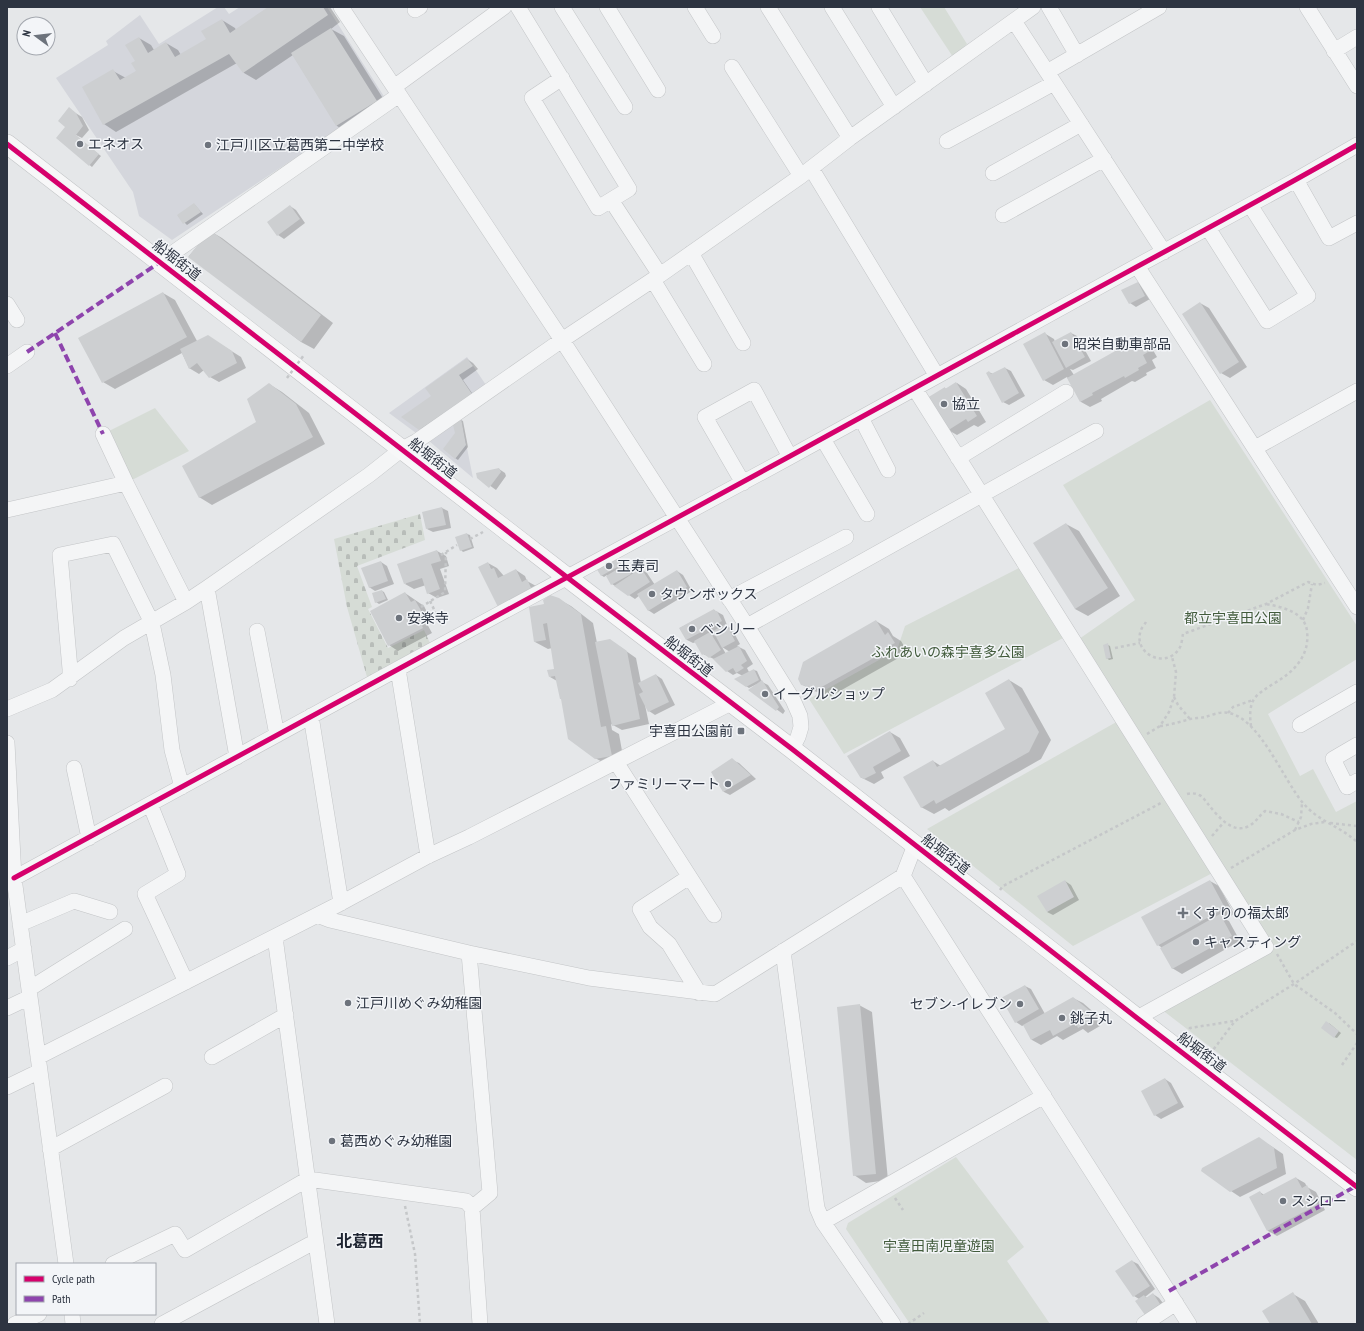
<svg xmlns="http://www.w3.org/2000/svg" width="1364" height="1331" font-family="'PT Sans Narrow','Noto Sans JP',sans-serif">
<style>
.built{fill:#d4d6dc}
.cemetery{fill:url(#cemetery-stones)}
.park{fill:#d6dcd6}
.shadow{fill:#0003;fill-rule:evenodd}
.building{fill:#cdcfd1}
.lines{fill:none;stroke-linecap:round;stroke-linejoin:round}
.minor-casing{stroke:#c3c5c7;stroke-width:16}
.major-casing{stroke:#c2c4c6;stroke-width:20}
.path{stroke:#c5c7c9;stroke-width:2.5;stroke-dasharray:3 3;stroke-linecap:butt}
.minor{stroke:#f4f5f6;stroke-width:15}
.major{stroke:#f7f7f8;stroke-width:19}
.path-bridge{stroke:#c5c7c9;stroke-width:2.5;stroke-dasharray:3 3;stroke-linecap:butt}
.quiet{stroke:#8e44ad;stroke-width:4;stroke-dasharray:8 4;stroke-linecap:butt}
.cycleway-casing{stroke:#f3f5f8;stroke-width:8}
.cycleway{stroke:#d6006c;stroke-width:5}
.poi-dot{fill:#6d737c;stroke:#f3f5f8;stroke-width:1.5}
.labels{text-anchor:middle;stroke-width:3;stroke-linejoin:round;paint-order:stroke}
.poi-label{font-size:14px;fill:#2d3441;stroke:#f3f5f8;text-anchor:start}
.street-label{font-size:14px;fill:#2d3441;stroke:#f3f5f8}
.park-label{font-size:14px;fill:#425b3c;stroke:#f3f5f8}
.quarter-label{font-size:16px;font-weight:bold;fill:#1f2532;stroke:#f3f5f8}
</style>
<defs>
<pattern id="cemetery-stones" width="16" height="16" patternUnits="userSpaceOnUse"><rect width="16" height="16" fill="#d6dcd6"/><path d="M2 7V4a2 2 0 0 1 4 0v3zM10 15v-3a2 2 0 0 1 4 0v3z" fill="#b8bdb9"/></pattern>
</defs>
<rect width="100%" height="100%" fill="#e5e7e9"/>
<path class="built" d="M218 7H224L229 14 240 7H327L385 98 172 240 139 216 133 192 56 78 108 45 106 41 140 15 159 44Z
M467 357 486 385 416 433 389 413Z
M461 418 473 478 429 441Z"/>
<path class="cemetery" d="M420 514 425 540 357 566 372 607 368 609 388 648 424 630 430 643 367 677 347 607 334 539Z"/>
<path class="park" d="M920 7H944L967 44 953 57Z
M1210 400 1357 626V659L1268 714 1300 776 1313 769 1336 812 1357 801V1160L1161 1009 1271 947 1222 868 1073 946 927 829 1127 716 1079 639 1135 600 1063 485Z
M155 408 189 451 126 483 103 434Z
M1019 568 1063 638 844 754 809 699 897 650 905 626Z
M956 1157 1024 1247 1007 1261 1050 1324H910L846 1229 848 1223Z"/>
<path class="shadow" d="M270 7H330L340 22 331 29 344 36 389 108 349 133 337 126 293 55 256 80 244 73 237 63 116 132 104 124 113 71 126 78 137 71 136 61 139 38 151 45 154 50 166 43 178 50 181 55 207 40 222 20 235 28 236 30Z
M69 109 82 117 89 130 82 138 76 135 75 136 101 156 92 167 57 138 66 127Z
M194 204 203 214 187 225 178 216Z
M290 206 296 210 305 223 284 239 278 235Z
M210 231 222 238 333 323 314 349 301 342 189 256Z
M1138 283 1144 286 1150 299 1136 307 1130 303Z
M163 293 175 300 197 341 217 342 241 357 246 368 219 382 210 377 204 370 199 374 189 368 182 353 115 389 103 382Z
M1200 303 1209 308 1247 367 1230 378 1221 373Z
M1044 333 1054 339 1055 342 1071 333 1077 336 1091 361 1073 370 1070 369 1074 375 1141 340 1150 345 1157 357 1152 360 1156 368 1146 373 1147 375 1135 382 1132 381 1101 399 1102 401 1090 407 1081 402 1067 377 1053 385 1044 380Z
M467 359 473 363 478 369 463 380 474 396 422 431 420 429 433 395Z
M1005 368 1011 371 1025 396 1009 405 1003 402 989 372 993 374Z
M957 383 966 389 986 422 978 427 974 425 957 435 948 430 945 388 946 389Z
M269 384 282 392 309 413 325 444 212 505 199 497 257 422Z
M461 420 463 421 468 447 458 460 455 458 456 433Z
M499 469 505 473 506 476 496 490 478 477Z
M442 508 448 511 451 528 433 532 427 529Z
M1066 524 1079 531 1120 596 1088 616 1075 609Z
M467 534 470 535 474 548 463 552 461 550Z
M437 551 446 556 449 566 440 569 449 594 437 598 428 593 426 585 414 589 405 584Z
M616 558 618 559 623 567 626 566 632 569 634 574 641 569 647 573 655 585 677 571 683 575 692 591 654 614 648 610 640 595 635 599 612 584 607 575 604 577 601 575Z
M381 562 387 566 394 584 375 591 369 587Z
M488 563 497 568 504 576 516 570 525 576 527 581 536 586 508 612Z
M382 591 384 592 388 600 379 604 376 602Z
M405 593 424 606 431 620 426 622 432 633 398 651 389 645Z
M558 599 571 606 593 623 597 643 619 646 636 658 641 683 656 675 662 679 675 705 655 715 649 711 645 705 649 724 622 730 611 724 612 730 619 734 624 762 608 765 595 758 562 700 557 681 550 677 555 670 552 648 548 649 535 642 545 605Z
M714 610 723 615 727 625H726L732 629 740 644 737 646 745 650 753 664 747 668 749 672 754 670 757 671 762 682 768 685 785 711 783 714 750 690 757 684 749 688 736 679 743 676 737 673 733 675 727 671 716 660 703 654 696 642 693 643 687 640 680 628ZM714 632 717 637 711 633ZM722 647 730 652 726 654Z
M876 621 889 629 893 636 901 641 907 651 901 654 902 656 831 696 814 691 801 684Z
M1108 645 1110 646 1113 659 1109 660 1107 658Z
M1009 680 1022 688 1051 740 1041 759 949 811 945 808 934 814 921 807 933 761 941 766 1006 730Z
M890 732 900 738 910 756 881 772 884 778 874 784 860 777Z
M732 760 739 763 756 779 730 795 724 792 712 772Z
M1065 881 1071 885 1079 900 1053 915 1047 912Z
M1210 881 1219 886 1234 914 1225 919 1229 921 1240 941 1182 974 1172 968 1161 947 1158 945Z
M1025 986 1031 989 1045 1014 1073 998 1083 1003 1098 1016 1100 1019 1097 1021 1100 1026 1088 1033 1083 1029 1063 1040 1057 1036 1041 1045 1032 1040 1024 1025 1022 1026 1016 1022Z
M859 1005 872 1012 888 1180 866 1183 854 1175Z
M1329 1023 1341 1033 1337 1038 1334 1037Z
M1165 1079 1171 1083 1184 1107 1161 1119 1155 1115Z
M1268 1144 1283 1154 1286 1174 1240 1197 1231 1191Z
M1296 1178 1305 1183 1307 1187 1316 1192 1325 1210 1277 1236 1268 1231 1260 1192 1264 1195Z
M1132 1261 1138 1264 1155 1289 1145 1297 1148 1298 1153 1294 1159 1298 1166 1307 1152 1318 1139 1299 1134 1296 1117 1271Z
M1293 1294 1305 1301 1319 1324H1271Z"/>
<path class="building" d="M268 7H323L328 15 243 73 229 54 103 125 82 87 113 69 120 80 136 71 131 63 135 61 125 45 139 37 148 53 166 42 175 57 206 39 201 31 222 19 230 33Z
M331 28 377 101 336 126 291 53Z
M69 107 76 113 83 126 76 135 99 154 89 166 56 138 65 127 58 121Z
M194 203 201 212 183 224 177 215Z
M290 205 300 219 277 236 267 222Z
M210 230 321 315 301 342 188 257Z
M1138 282 1145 296 1129 304 1121 290Z
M163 292 187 337 102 383 78 338Z
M1200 302 1239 362 1220 374 1182 314Z
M1045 332 1064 369 1043 381 1023 344Z
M1071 332 1085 357 1066 368 1052 342Z
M208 335 232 351 237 363 209 378 197 363 189 369 180 349Z
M1141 338 1148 352 1143 355 1147 363 1138 368 1139 370 1125 378 1124 376 1092 393 1093 395 1080 402 1067 378 1126 345 1127 346Z
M467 358 473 366 459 375 472 394 419 430 401 417 431 396 425 388Z
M1005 367 1019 393 1002 403 986 373 989 371 991 374Z
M956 382 977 416 968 422 966 419 947 431 927 398 945 387V389Z
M269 383 296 404 313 437 199 498 182 466 256 422 247 399Z
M461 418 466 445 455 459 443 449 455 433 453 425Z
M499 468 501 472 489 488 477 478 476 473Z
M442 507 446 525 426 529 422 512Z
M1066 523 1108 588 1075 609 1033 543Z
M467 533 472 547 460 551 455 537Z
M437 550 441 561 431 564 440 589 427 594 422 578 404 584 397 564Z
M616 556 621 565 601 576 596 568Z
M381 561 388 581 369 588 361 568Z
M488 562 491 569 494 568 498 578 516 569 522 582 527 579 532 590 498 607 478 567Z
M626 564 631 574 611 585 606 576Z
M641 568 650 582 628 596 614 586Z
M677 570 687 587 648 611 637 594Z
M382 590 386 599 375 603 372 593Z
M405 592 411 602 415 600 423 614 418 617 423 628 388 646 370 611Z
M550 595 559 598 581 614 601 727 606 726 612 756 595 759 568 739 561 699H560L555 676 549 677 547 670 554 669 547 623 543 624 546 640 534 642 529 607 544 604 543 600Z
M714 609 715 611H717L722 621 686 640 679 628Z
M876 620 885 635 888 632 895 643 889 646 890 649 818 689 801 685 798 679 803 662Z
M726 624 735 641 722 648 713 631Z
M710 632 721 650 709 658 704 654 702 655 694 641Z
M610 639 627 651 640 719 612 726 595 642Z
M1108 643 1111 658 1106 659 1103 645Z
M739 646 747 661 741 665 744 668 736 673 733 668 726 672 713 659Z
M754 669 759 680 746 687 734 679Z
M656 674 669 702 648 712 639 694 643 692 638 683Z
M1009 679 1039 732 1029 752 936 804 934 800 921 808 903 777 933 760 937 767 1005 729 985 693Z
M762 680 779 707 776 711 748 690Z
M890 731 901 751 873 767 876 773 864 779 860 777 847 756Z
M732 758 751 775 723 792 711 772Z
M1065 880 1074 897 1047 912 1037 896Z
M1210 880 1225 908 1157 946 1141 917Z
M1220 914 1232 936 1172 969 1160 948Z
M1025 985 1039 1009 1015 1023 1001 998Z
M1073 997 1089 1010 1091 1014 1088 1016 1091 1021 1078 1028 1076 1023 1053 1036 1050 1030 1031 1040 1023 1025Z
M860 1004 876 1174 853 1176 837 1007Z
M1326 1021 1339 1031 1334 1038 1321 1028Z
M1165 1078 1178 1103 1154 1116 1141 1091Z
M1259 1137 1274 1148 1277 1168 1230 1192 1201 1171 1202 1168Z
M1296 1177 1302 1188 1307 1185 1317 1205 1267 1231 1249 1197 1260 1191 1262 1195Z
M1132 1260 1150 1286 1133 1297 1115 1271Z
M1293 1292 1312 1324H1270L1262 1311Z
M1153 1293 1160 1304 1145 1315 1135 1301 1144 1295 1146 1298Z"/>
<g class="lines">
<g class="minor-casing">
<path id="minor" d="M341 7 562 340 747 626 793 700 800 716 801 727 798 737 792 749
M518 7 629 189 598 208 532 98 562 78
M562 7 625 107
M607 7 658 90
M695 7 713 36
M768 7 850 138
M832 7 894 107
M879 7 926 84
M1049 7 1077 55
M1307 7 1357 86
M415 10 420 7
M1014 21 1164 252
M1334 51 1357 37
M732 67 801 176
M1047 72 1159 7
M394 87 504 7
M947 141 1054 83
M811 168 937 376
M993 173 1081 124
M1296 180 1329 238 1357 223
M611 200 660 275
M1003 215 1104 159
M1208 228 1267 321 1308 296 1250 205
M691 253 743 343
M160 262 399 95
M1137 266 1357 607
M653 280 704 364
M7 304 17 320
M7 366 27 352
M915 389 1266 947 1137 1018
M861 418 888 470
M103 434 126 483 186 602
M823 439 867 514
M1255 448 1357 391
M958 458 1066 392
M743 483 705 417 754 390 790 457
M7 510 126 483
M207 588 237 757
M729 599 846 537
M747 626 1096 431
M257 631 277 735
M398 669 428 856
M70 679V669L60 555 113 544 152 623 163 675 172 750 182 787
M7 709 52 690 124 638 186 602 207 588 369 475 402 449 417 441 562 340 660 275 801 176 850 138 1033 7
M311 716 341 903
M1300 725 1357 692
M7 743 14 878 66 1264
M1357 745 1333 759 1347 787 1357 781
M616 762 714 915
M74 768 89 838
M150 804 178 874 145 894 186 982
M903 876 1189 1324
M689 877 640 909 650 927 669 944 699 993
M7 882 449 641 790 457 1137 266 1296 180 1357 145
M317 915 330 920 469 953 589 978 715 994 903 876 915 845
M20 924 74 901 110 912
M275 937 327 1324
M783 951 817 1208 823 1222 893 1324
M7 958 24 949
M29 989 125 929
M7 1008 30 997
M38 1057 341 903 428 856 469 837 731 703
M212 1057 286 1015
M7 1087 40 1071
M50 1149 165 1086
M472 1208 480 1324
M823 1222 1044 1096
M113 1264 175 1234 185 1250 308 1179 466 1201 472 1208 490 1193 469 953
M72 1314 73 1324
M15 1324 39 1314
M162 1324 316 1241
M1144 1324 1176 1303"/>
</g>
<g class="major-casing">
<path id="major" d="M7 144 568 578 792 749 1137 1018 1357 1187"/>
</g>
<path class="path" d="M470 539 483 532
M441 555 457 545
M430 601 443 628
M421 607 445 592 446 552
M1303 620 1308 608 1312 584
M1146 622C1145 624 1142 627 1141 630 1132 653 1165 670 1179 649 1182 645 1182 638 1183 634L1266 604 1308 582 1317 585 1325 583
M1115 648 1140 643
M1174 697 1178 705 1190 719
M1228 713 1233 707 1253 700
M1160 726C1170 725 1180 722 1190 719 1195 718 1200 718 1205 717 1212 715 1221 711 1229 713 1260 719 1284 781 1303 803 1319 822 1340 826 1357 842
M1251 726C1250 718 1249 707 1254 699 1259 692 1266 689 1273 684 1294 672 1310 656 1307 631 1305 612 1282 607 1266 604
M1147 734 1160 726 1169 712 1174 697 1176 672 1172 657
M1187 794C1191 793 1195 793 1199 795 1203 796 1205 801 1208 804 1217 815 1232 835 1249 826 1256 822 1259 816 1265 811L1281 814 1299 822
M1330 823 1357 826
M1295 830 1301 817 1302 803
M1212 836 1224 822
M1231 868 1295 830 1311 824 1325 822
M1000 890 1003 886 1161 803
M1277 954 1294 984 1335 1013 1357 1034
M1186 1034 1190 1028 1234 1021
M1210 1054 1235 1021 1294 984 1357 941
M1342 1065 1357 1043
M895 1198 903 1210
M405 1206 415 1254 420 1324
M908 1324 924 1313"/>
<use href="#minor" class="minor"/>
<use href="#major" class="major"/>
<path class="path-bridge" d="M287 378 304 355"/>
<path class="quiet" d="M55 333 103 434
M27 352 160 262
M1169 1291 1356 1186"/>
<g class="cycleway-casing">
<path id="cycleway" d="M7 144 568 578 792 749 1137 1018 1357 1187
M14 878C347 696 681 517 1013 334 1128 271 1244 210 1357 145"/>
</g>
<use href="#cycleway" class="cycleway"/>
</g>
<g class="poi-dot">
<circle cx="80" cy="144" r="4"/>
<circle cx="208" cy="145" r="4"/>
<circle cx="1065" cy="344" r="4"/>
<circle cx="944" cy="404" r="4"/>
<circle cx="609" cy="566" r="4"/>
<circle cx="652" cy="594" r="4"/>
<circle cx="399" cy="618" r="4"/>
<circle cx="692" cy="629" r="4"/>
<circle cx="765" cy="694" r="4"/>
<rect x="737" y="727" width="8" height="8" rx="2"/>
<circle cx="728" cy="784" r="4"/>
<path d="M1181 907h4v4h4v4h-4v4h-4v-4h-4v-4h4z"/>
<circle cx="1196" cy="942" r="4"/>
<circle cx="348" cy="1003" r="4"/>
<circle cx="1020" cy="1004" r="4"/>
<circle cx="1062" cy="1018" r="4"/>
<circle cx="332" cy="1141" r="4"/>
<circle cx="1283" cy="1201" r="4"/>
</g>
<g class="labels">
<g class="poi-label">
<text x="88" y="149">エネオス</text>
<text x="216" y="150">江戸川区立葛西第二中学校</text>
<text x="1073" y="349">昭栄自動車部品</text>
<text x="952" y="409">協立</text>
<text x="617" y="571">玉寿司</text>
<text x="660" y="599">タウンボックス</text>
<text x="407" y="623">安楽寺</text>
<text x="700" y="634">ベンリー</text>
<text x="773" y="699">イーグルショップ</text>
<text x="733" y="736" text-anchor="end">宇喜田公園前</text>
<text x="720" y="789" text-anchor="end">ファミリーマート</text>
<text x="1191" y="918">くすりの福太郎</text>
<text x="1204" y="947">キャスティング</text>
<text x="356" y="1008">江戸川めぐみ幼稚園</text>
<text x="1012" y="1009" text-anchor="end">セブン-イレブン</text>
<text x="1070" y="1023">銚子丸</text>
<text x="340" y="1146">葛西めぐみ幼稚園</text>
<text x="1291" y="1206">スシロー</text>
</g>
<g class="street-label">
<text transform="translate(177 260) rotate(38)" y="5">船堀街道</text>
<text transform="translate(433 458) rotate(38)" y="5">船堀街道</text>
<text transform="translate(689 656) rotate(38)" y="5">船堀街道</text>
<text transform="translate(946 854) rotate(38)" y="5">船堀街道</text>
<text transform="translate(1202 1052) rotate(37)" y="5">船堀街道</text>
</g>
<g class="park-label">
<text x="1233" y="623">都立宇喜田公園</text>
<text x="948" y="657">ふれあいの森宇喜多公園</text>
<text x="939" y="1251">宇喜田南児童遊園</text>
</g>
<g class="quarter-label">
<text x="360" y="1247">北葛西</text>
</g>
</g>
<rect width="1364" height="1331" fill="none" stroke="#2d3441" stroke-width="16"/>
<rect x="16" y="1263" width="140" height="52" fill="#f3f5f8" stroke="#a4a8af"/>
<rect x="24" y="1276" width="20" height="6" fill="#d6006c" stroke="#a4a8af"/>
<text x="52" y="1283" font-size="12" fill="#2d3441">Cycle path</text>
<rect x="24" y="1296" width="20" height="6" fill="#8e44ad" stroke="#a4a8af"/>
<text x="52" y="1303" font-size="12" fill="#2d3441">Path</text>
<g transform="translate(36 36) rotate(285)"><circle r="19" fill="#f3f5f8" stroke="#a4a8af"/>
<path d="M0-3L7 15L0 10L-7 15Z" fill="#6d737c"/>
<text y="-6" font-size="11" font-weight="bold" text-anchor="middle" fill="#2d3441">N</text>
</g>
</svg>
